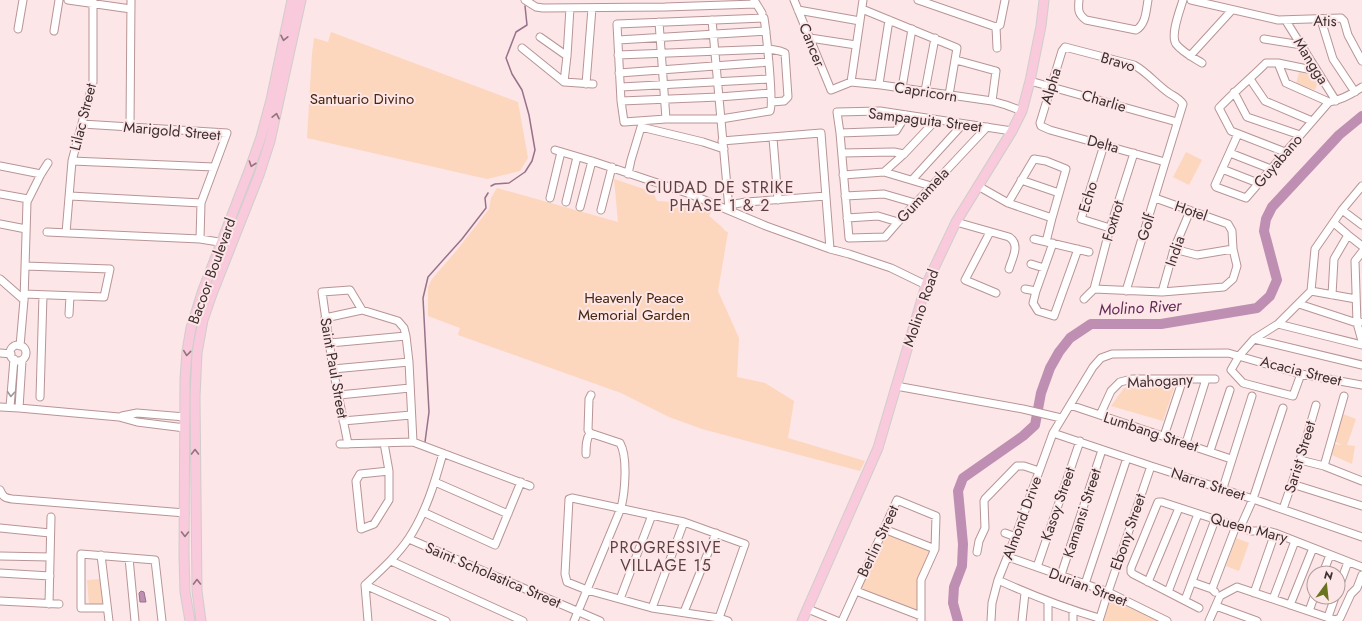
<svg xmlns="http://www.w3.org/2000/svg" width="1362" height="621" font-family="Jost,sans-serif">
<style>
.green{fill:#fcd6bd}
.water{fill:#be8fb2;stroke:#97728b}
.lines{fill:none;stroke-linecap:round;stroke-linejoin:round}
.stream{stroke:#97728b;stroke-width:1.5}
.river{stroke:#be8fb2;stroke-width:10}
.minor-casing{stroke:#b79596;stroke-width:9}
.major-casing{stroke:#d0cdcd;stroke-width:11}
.minor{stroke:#fff;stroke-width:7}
.major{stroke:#f8cadb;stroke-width:9}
.oneway{stroke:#91747c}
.oneway2{stroke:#9e9697}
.labels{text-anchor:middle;stroke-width:4;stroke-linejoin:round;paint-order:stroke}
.street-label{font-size:15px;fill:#3d2e2f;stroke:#fde6e7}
.park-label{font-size:15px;fill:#47260c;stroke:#fde6e7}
.neighbourhood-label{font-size:16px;letter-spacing:1px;fill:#5e4042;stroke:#fde6e7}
.water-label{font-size:16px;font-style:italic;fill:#642b59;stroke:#fde6e7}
</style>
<rect width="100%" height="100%" fill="#fde6e7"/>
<path class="green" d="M331 32 518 102 528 158 520 171 487 179 307 138 312 54 314 38 328 42Z
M1299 72 1319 78 1315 90 1296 84Z
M1186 152 1202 160 1189 185 1173 177Z
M614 179 653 192 657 201 712 205 714 207 709 216 722 227 725 231 728 232 718 291 739 338 737 377 765 383 794 401 788 438 865 461 860 471 702 429 669 417 621 393 458 335 460 328 428 316V287L432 279 457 250 489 209 491 198 497 188 618 222Z
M1175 385 1163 421 1111 406 1124 388Z
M1343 414 1356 419 1347 445 1355 446 1352 464 1332 455 1333 444 1342 445 1334 441Z
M885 531 931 550 919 579 918 614 860 590Z
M1236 538 1249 543 1239 571 1226 566Z
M101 579 102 604 89 605 87 580Z
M1110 598 1157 621H1104Z"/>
<path class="water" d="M141 591 144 592 146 602H140L139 593Z"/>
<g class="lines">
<path class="stream" d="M491 186 495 184 509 183 525 172 532 161 535 150 529 115 522 90 512 74 506 58 516 32 527 25 525 6
M425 442 429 412 423 298 428 277 444 259 462 239 486 208 485 198 488 193"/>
<path class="river" d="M958 621 953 603 954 587 962 566 963 544 958 491 963 478 1023 436 1035 425 1041 393 1050 368 1059 352 1070 338 1091 324H1161L1257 308 1270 296 1277 280 1264 231 1266 219 1272 207 1339 135 1362 116"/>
<g class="minor-casing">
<path id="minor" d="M68 0 131 9
M525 0 536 7 543 8 665 7 756 4
M754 0 762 13
M794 0 831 90 851 82 881 85 992 101 1006 105 1022 111
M918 0 996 27 1000 25 1005 0
M1079 0C1078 10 1078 14 1086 20L1136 30C1146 24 1146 11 1148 0
M1183 0C1180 10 1170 35 1176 44 1182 52 1194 58 1202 63
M1191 0 1278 20 1341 18 1344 21 1348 35 1362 61
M862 9 957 48 949 95
M798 10 860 21
M764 18C766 30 774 105 770 111L721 119H666L624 122 621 101 617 24Z
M712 20 729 209
M1321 20 1333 59 1355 92
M1286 21 1336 101
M659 22 666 119
M996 27 997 48
M18 29 23 0
M54 31 59 0
M540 37 567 56
M810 38 856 45
M1264 39 1302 45
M618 40 766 31
M522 48 564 82 593 84
M618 55 769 49 780 51 785 53 788 97 784 101 772 102
M1190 56 1232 10
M956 60 996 71 992 101
M1278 63 1286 83 1329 102
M619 73 769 62
M1250 79 1265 101 1312 121
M1030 81 1177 122
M564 82 567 56 570 8
M851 82 863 0
M586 84 592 8
M879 84 889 20
M621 87 770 79
M902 88 912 29
M925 91 935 38
M1234 92 1247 117 1300 135
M621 101 719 97 771 93
M82 124 227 133 201 203 200 239
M130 127 131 0
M987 127 898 222 885 237 849 238 840 133 837 112 880 111 1012 131
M840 133 896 131 906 115
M1238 134 1215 185 1216 187 1246 198 1329 102C1341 100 1352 94 1362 87
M773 138 778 200
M722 141 821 133 830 249
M1104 145 1081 219 1110 228
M555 150 592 161 690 194 766 226 830 249 849 254 891 268 926 285
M1285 152 1231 131 1219 108C1234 92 1250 79 1266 63H1278L1317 71
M842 153 894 152 904 154
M1230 153 1271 169
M72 161 214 167
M0 166 41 174
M1222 169 1258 183
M884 172 904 154 936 120
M628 174 631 160 641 127 703 142 724 149
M843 175 884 172 931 186
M912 180 963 124
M1021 180 1059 193
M978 186 1008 203 1052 218
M0 194 28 199
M70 196 201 203
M845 196 884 194 915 203
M550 198 561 152
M566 202 577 157
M1008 203 1034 159 1046 161 1066 169 1052 218 1046 242
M729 205 746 202 826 196
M580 207 592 161
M601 210 612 167
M1342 210 1362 225
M847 218 878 216 898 222
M956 222 1009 237C1021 245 1012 258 1009 269
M1334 223 1348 235 1362 246
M0 224 26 229
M47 232 200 239 225 243
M990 232 965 280 996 293
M66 233 72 161 93 82V0
M1034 239 1089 252
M1053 243 1036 291 1033 303 1038 311 1054 316 1078 249
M1174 249 1197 255 1233 249
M1362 252 1355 261 1357 323 1362 341
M1031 264 1044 268
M0 279 24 300
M1025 289 1036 291
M1094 289 1110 228 1134 153
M1126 291 1183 104C1179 98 1175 97 1169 93 1156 84 1147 72 1134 65L1065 47 1062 51 1040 123 1041 126 1050 130 1165 162
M1311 291 1356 299
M1162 292 1174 249 1190 211
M24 294 104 297 110 269 25 266
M1332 295 1334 259 1348 235
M1084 299 1094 289 1162 292 1224 287 1233 279 1237 266 1233 249 1232 231 1228 224 1155 198
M1299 304 1357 323 1360 322
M69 314 70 296
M325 318 362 310 398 321 404 328 406 336 409 362 413 442
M1278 324 1362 345
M1254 339 1362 365
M330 343 406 336
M10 353a8 8 0 1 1 16 0a8 8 0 1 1-16 0Z
M20 346 24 300 27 202 41 174 48 163
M0 353 11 354
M333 369 409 362
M1301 374 1293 396 1243 383 1231 370 1239 356 1254 339 1278 324 1311 291 1315 249 1342 210 1362 186
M896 386 1023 409 1061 418
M339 395 410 388
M40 397 43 295
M1070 405 1231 459
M0 407 19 408 119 417 137 422 185 428
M10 407 14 359
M19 408 22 361
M1100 415 1111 391 1120 382 1132 379H1215
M122 416 137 413 185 417
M343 421 411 415
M1053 433 1151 466 1253 499 1362 537
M1164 436 1183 379
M384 443 389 471V500L374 524 361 529 356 481 360 474 389 471
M1186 443 1206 379
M340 444 413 442 530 486
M348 444 333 369 322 292 350 290 362 310
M1210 451 1230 390
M586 454C586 446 586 439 590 433
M1300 460 1324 466 1362 481
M1324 466 1344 396
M435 482 508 514
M1292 484 1362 506
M1223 488 1252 396
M0 490C3 497 5 498 12 499L185 513
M1283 509 1300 460 1316 405
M423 512 495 545 521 482
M0 528 50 533
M1240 528 1253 499 1283 408
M884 529 935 549
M1005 533 1016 537
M409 539 600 621
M977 552 979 541 985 528 984 501 985 499 1017 466H1024L1039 471
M101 555 109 621
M0 556 50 557
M1008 557 1108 592 1167 621
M129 558 135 621
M391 561 523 621
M1037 567 1080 441
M0 573 50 576
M1323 573 1330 555
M1061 575 1102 450
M998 580C1031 595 1064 608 1099 618
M1148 582 1179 508
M1192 582 1212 589 1215 592
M1085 584 1127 458
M365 585 446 621
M1212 589 1236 526
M1338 589 1348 562
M856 591 921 616
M1168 592 1198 514
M1254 593 1275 533
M620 599 652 515
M1273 599 1295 541
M1185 600 1215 520
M0 601 59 604
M49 604 51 517
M1290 605 1313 548
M1216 606 1257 621
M107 608H81V554L155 560 162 621
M652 608 684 522
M1199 608 1133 574 1131 572V568L1158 502H1162L1251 531H1268L1275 533 1362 567
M808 609 837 621
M1309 611 1314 597
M684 612 716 533
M1328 617 1335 597
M719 618 745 544 684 522 572 498 569 499 565 574 567 582 587 590 652 608 719 618 728 621
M368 621 365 585C380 571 397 556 409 538 426 512 435 482 443 453
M574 621 621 508C625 492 628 457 620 443L590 433 588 430 589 399 591 395
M842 621 897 500 936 516 935 549 921 580V621
M991 621 992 603 998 580 1016 535 1053 433 1093 367 1101 358 1112 354 1228 353 1301 374 1362 385
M1022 621 1025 593
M1048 621V602
M1073 621V611
M1099 621 1108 592 1151 466
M1209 621 1220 596 1237 587 1335 620 1340 618 1351 594 1357 588 1362 575"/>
</g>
<g class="major-casing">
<path id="major" d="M190 621 185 592 184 555 185 379 187 351 191 328 203 290 249 171 261 137 271 100 292 0
M201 621 197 591 195 397 197 353 203 320 212 294 259 175 270 141 301 0
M802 621 878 448 926 285 956 222 1012 131 1022 111 1030 81 1041 26 1044 0"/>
</g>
<use href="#minor" class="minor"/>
<use href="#major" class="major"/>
</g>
<defs><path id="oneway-chevron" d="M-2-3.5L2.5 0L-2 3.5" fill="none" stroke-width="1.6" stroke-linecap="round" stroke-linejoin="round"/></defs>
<g class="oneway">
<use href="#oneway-chevron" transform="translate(284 38) rotate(102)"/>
<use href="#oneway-chevron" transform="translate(276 116) rotate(-78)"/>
<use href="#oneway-chevron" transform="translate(252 164) rotate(109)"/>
<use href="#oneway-chevron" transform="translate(187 353) rotate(96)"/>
<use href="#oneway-chevron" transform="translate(195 452) rotate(-90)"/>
<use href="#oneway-chevron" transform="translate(185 534) rotate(91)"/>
<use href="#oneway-chevron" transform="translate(197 582) rotate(-91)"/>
</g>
<use class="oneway2" href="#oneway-chevron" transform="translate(11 394) rotate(94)"/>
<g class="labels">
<g class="street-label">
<text transform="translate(1325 21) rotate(1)" y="5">Atis</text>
<text transform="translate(812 45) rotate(68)" y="5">Cancer</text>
<text transform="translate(1311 61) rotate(58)" y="5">Mangga</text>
<text transform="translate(1118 62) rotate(17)" y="5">Bravo</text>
<text transform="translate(1051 86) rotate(-73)" y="5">Alpha</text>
<text transform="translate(926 92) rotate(9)" y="5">Capricorn</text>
<text transform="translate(1104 101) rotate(16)" y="5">Charlie</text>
<text transform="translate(83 117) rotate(-76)" y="5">Lilac Street</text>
<text transform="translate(925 120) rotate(7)" y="5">Sampaguita Street</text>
<text transform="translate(172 131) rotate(5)" y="5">Marigold Street</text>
<text transform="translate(1103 144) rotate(15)" y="5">Delta</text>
<text transform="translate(1278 161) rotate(-49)" y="5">Guyabano</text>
<text transform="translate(923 195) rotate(-47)" y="5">Gumamela</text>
<text transform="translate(1088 197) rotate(-73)" y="5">Echo</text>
<text transform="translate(1191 211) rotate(19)" y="5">Hotel</text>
<text transform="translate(1113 221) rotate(-73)" y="5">Foxtrot</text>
<text transform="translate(1146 227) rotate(-73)" y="5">Golf</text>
<text transform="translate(1175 251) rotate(-71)" y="5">India</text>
<text transform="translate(212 271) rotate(-70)" y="5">Bacoor Boulevard</text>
<text transform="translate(921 308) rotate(-71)" y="5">Molino Road</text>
<text transform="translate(334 368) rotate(80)" y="5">Saint Paul Street</text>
<text transform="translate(1301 371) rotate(14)" y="5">Acacia Street</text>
<text transform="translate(1160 381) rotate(-3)" y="5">Mahogany</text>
<text transform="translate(1151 432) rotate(18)" y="5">Lumbang Street</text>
<text transform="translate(1300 457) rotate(-73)" y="5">Sarist Street</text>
<text transform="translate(1208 484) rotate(18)" y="5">Narra Street</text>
<text transform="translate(1058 504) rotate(-71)" y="5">Kasoy Street</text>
<text transform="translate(1082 513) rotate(-72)" y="5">Kamansi Street</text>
<text transform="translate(1022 518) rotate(-70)" y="5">Almond Drive</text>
<text transform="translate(1249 528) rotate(15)" y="5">Queen Mary</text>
<text transform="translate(1128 532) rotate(-71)" y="5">Ebony Street</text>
<text transform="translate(878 541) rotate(-65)" y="5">Berlin Street</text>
<text transform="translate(493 575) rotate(23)" y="5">Saint Scholastica Street</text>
<text transform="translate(1088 587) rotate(21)" y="5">Durian Street</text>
</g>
<g class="park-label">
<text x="362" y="104">Santuario Divino</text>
<text x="634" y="303">Heavenly Peace<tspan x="634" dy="17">Memorial Garden</tspan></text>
</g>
<g class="neighbourhood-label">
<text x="720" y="193">CIUDAD DE STRIKE<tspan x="720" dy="18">PHASE 1 &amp; 2</tspan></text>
<text x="666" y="553">PROGRESSIVE<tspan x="666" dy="18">VILLAGE 15</tspan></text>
</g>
<g class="water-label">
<text transform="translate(1140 307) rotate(-3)" y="6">Molino River</text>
</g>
</g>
<g transform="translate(1326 585) rotate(15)"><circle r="19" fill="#fde6e7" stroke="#b09c9d"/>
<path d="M0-3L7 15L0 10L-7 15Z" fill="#69741f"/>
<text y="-6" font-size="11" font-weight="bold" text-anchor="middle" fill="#3d2e2f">N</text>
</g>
</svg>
